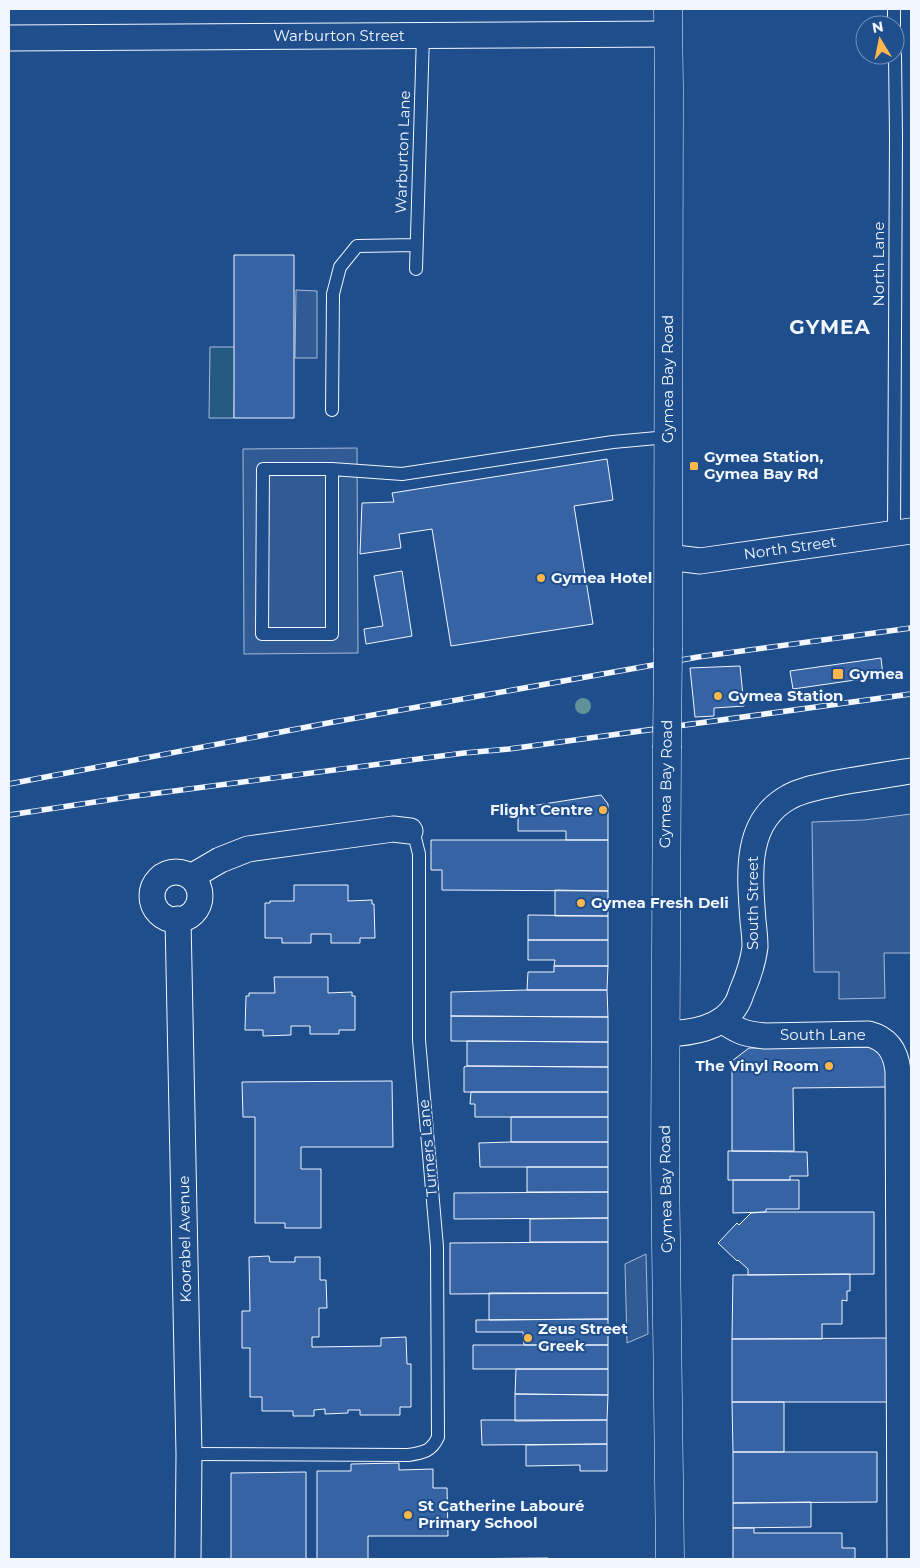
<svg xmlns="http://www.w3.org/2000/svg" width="920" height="1568" font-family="Montserrat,sans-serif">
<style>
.green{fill:#245a82;stroke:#a8bbd7}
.parking{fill:#305b95;stroke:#a8bbd7}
.building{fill:#3563a3;stroke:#f2f6ff}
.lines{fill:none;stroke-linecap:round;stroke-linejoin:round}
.lane-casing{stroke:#f2f6ff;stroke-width:14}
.street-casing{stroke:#f2f6ff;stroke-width:27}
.secondary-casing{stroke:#f2f6ff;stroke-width:29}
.lane{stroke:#1f4e8c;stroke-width:12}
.street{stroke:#1f4e8c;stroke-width:25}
.secondary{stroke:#1f4e8c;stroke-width:28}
.rail-casing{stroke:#f2f6ff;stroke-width:5.5}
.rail{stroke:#1f4e8c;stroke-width:4;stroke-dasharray:11;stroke-linecap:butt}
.secondary-bridge-casing{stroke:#f2f6ff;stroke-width:29;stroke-linecap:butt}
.secondary-bridge{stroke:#1f4e8c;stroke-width:28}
.tree{fill:#61919a}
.poi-dot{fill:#ffb74d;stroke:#1f4e8c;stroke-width:2}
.labels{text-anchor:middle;stroke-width:4;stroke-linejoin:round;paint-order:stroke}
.street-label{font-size:15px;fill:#f2f6ff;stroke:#1f4e8c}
.poi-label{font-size:15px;font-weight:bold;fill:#f2f6ff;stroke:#1f4e8c;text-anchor:start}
.district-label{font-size:20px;font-weight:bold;letter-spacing:1px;fill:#f2f6ff;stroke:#1f4e8c}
</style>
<rect width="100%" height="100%" fill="#1f4e8c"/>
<path class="green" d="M210 347H235L234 418H209Z"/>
<path class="parking" d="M296 290 317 291V358H295Z
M357 448 358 653 244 654 243 449Z
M911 814V953H884L885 998 839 999V972H814L812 822 864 820Z
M646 1254 648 1334 627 1343 625 1264Z"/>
<path class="building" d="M234 255H294V418H234Z
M607 459 613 500 574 506 593 624 451 646 432 529 399 534 401 548 360 554 362 503 394 502 392 493Z
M402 571 412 636 366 644 364 629 383 626 374 576Z
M881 658 883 676 793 689 790 671Z
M740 666 744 706 714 708V716L695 717 690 668Z
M601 795 608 804V840H566V831H518V808Z
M431 840H608V891L442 890V870H431Z
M294 885H348V901L372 900V904H374L375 938H360V943H331V934H311V943H282V938H265V903H270V901H294Z
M555 890 608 891V916H555Z
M528 915 608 916V940H528Z
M528 940H608V966H554L555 960H528Z
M554 966H608L607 990H527L528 972H554Z
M274 977H328V993L352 992V996H355V1030H339V1034H310V1026H291V1035L263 1036V1030H245L246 996H249V993H275Z
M527 990H607L608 1017 451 1016V992Z
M451 1016 608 1017V1042L451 1041Z
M467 1041 608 1042V1067L467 1066Z
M874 1047 886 1063V1087L793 1088 794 1151H732V1061L749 1048Z
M467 1066 608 1067V1092H464V1067Z
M392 1081 393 1147H301V1169H321V1228H285V1223H255V1117H243L242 1082Z
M471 1092H608V1117H475V1104H470Z
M511 1117H608V1142H511Z
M511 1142H608V1167H480L479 1143Z
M728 1151 807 1152 808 1176H790V1180H728Z
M527 1167H608V1192H527Z
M733 1180H799V1209H766V1212L733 1213Z
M608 1192V1218L454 1219V1193Z
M766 1212H874V1274L748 1275V1269L738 1260 737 1261 718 1243 737 1223 739 1225 751 1213Z
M608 1218V1242H530V1219Z
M608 1242V1293L450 1294V1243Z
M269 1256 270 1262H295V1257H320V1280H326L327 1308H319V1337H312V1347L381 1346V1338L406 1337 407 1364H411V1407H400V1415H360V1410H348V1413L325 1414V1409L314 1410V1416H293V1411H262V1397H250V1348H242V1311H250L249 1257Z
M850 1274V1291H847V1301L842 1300V1324H822V1339H732L733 1275Z
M489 1293H608V1319L489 1320Z
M608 1319V1345H524L523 1332H476V1320Z
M889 1338V1402H732V1339Z
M473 1345H608V1369H473Z
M516 1369H608V1395L515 1394Z
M515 1394 608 1395 607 1420 515 1421Z
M732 1402H784V1452H733Z
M481 1420H607V1444L482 1445Z
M607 1444V1471H580V1465L526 1466V1445Z
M733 1452H877V1502L733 1503Z
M399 1463V1470L433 1469V1488H447L448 1536H368V1559H317V1471H351V1464Z
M306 1472V1559H231V1473Z
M811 1502V1527L733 1528V1503Z
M733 1528H754V1533H842V1548H855V1559H733Z
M548 1558V1559H439Z"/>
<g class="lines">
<g class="lane-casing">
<path id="lane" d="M894 9V25
M416 269 423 35
M332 410 333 294 340 267 357 246 416 245
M263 469H332V634H262Z
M332 469 402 474 613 442 668 437
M894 533 896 137 895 55
M189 1454 408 1455C423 1453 432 1451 438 1437L437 1247 419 1040V854L415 838 410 831"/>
</g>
<g class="street-casing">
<path id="street" d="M9 38 668 34
M668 557 700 561 911 531
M152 896a24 24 0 1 1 48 0a24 24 0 1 1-48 0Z
M191 877 220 860 248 849 393 829 410 831
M178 919 189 1454 188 1559
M723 1021C739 1032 745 1034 765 1036L869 1034C888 1039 896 1052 898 1071L900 1559
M665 1034C691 1033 722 1029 736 1005 739 1001 740 996 742 991 748 977 753 963 755 947 755 939 754 929 753 921 750 877 743 822 789 797 801 790 818 787 832 784 858 779 885 775 911 771"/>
</g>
<g class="secondary-casing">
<path id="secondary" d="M668 648 669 89 668 9
M667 748 665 1163 670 1559"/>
</g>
<use href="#lane" class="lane"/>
<use href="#street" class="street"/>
<use href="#secondary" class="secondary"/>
<g class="rail-casing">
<path id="rail" d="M9 784 328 723 698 657 911 628
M9 815 128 797 464 753 509 749 911 694"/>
</g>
<use href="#rail" class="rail"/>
<g class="secondary-bridge-casing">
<path id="secondary-bridge" d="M667 748 668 648"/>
</g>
<use href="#secondary-bridge" class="secondary-bridge"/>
</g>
<circle class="tree" cx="583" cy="706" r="8"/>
<g class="poi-dot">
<rect x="689" y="461" width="10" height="10" rx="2.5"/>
<circle cx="541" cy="578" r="5"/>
<rect x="832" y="668" width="12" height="12" rx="2.5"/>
<circle cx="718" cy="696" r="5"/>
<circle cx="603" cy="810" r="5"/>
<circle cx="581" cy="903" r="5"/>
<circle cx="829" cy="1066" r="5"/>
<circle cx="528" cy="1338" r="5"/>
<circle cx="408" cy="1515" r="5"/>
</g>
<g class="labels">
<g class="street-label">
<text x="339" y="41">Warburton Street</text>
<text transform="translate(403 152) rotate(-88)" y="5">Warburton Lane</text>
<text transform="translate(879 264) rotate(-90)" y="5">North Lane</text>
<text transform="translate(668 379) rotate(-90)" y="5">Gymea Bay Road</text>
<text transform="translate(790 548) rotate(-8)" y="5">North Street</text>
<text transform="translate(666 784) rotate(-89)" y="5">Gymea Bay Road</text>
<text transform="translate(753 903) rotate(-90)" y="5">South Street</text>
<text x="823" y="1040">South Lane</text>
<text transform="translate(428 1148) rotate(-95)" y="5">Turners Lane</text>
<text transform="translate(666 1189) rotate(-91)" y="5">Gymea Bay Road</text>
<text transform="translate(185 1239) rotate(-91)" y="5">Koorabel Avenue</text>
</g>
<g class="poi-label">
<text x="704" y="462">Gymea Station,<tspan x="704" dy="17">Gymea Bay Rd</tspan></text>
<text x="551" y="583">Gymea Hotel</text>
<text x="849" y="679">Gymea</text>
<text x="728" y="701">Gymea Station</text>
<text x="593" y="815" text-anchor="end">Flight Centre</text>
<text x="591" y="908">Gymea Fresh Deli</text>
<text x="819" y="1071" text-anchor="end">The Vinyl Room</text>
<text x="538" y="1334">Zeus Street<tspan x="538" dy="17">Greek</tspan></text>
<text x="418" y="1511">St Catherine Labouré<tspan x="418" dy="17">Primary School</tspan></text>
</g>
<g class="district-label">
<text x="830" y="334">GYMEA</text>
</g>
</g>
<rect width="920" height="1568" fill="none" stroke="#f2f6ff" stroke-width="20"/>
<g transform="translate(880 40) rotate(350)"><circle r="24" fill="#1f4e8c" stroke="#7391ba"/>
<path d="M0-4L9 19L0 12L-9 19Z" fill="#ffb74d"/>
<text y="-8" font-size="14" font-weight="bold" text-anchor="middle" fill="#f2f6ff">N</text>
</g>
</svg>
